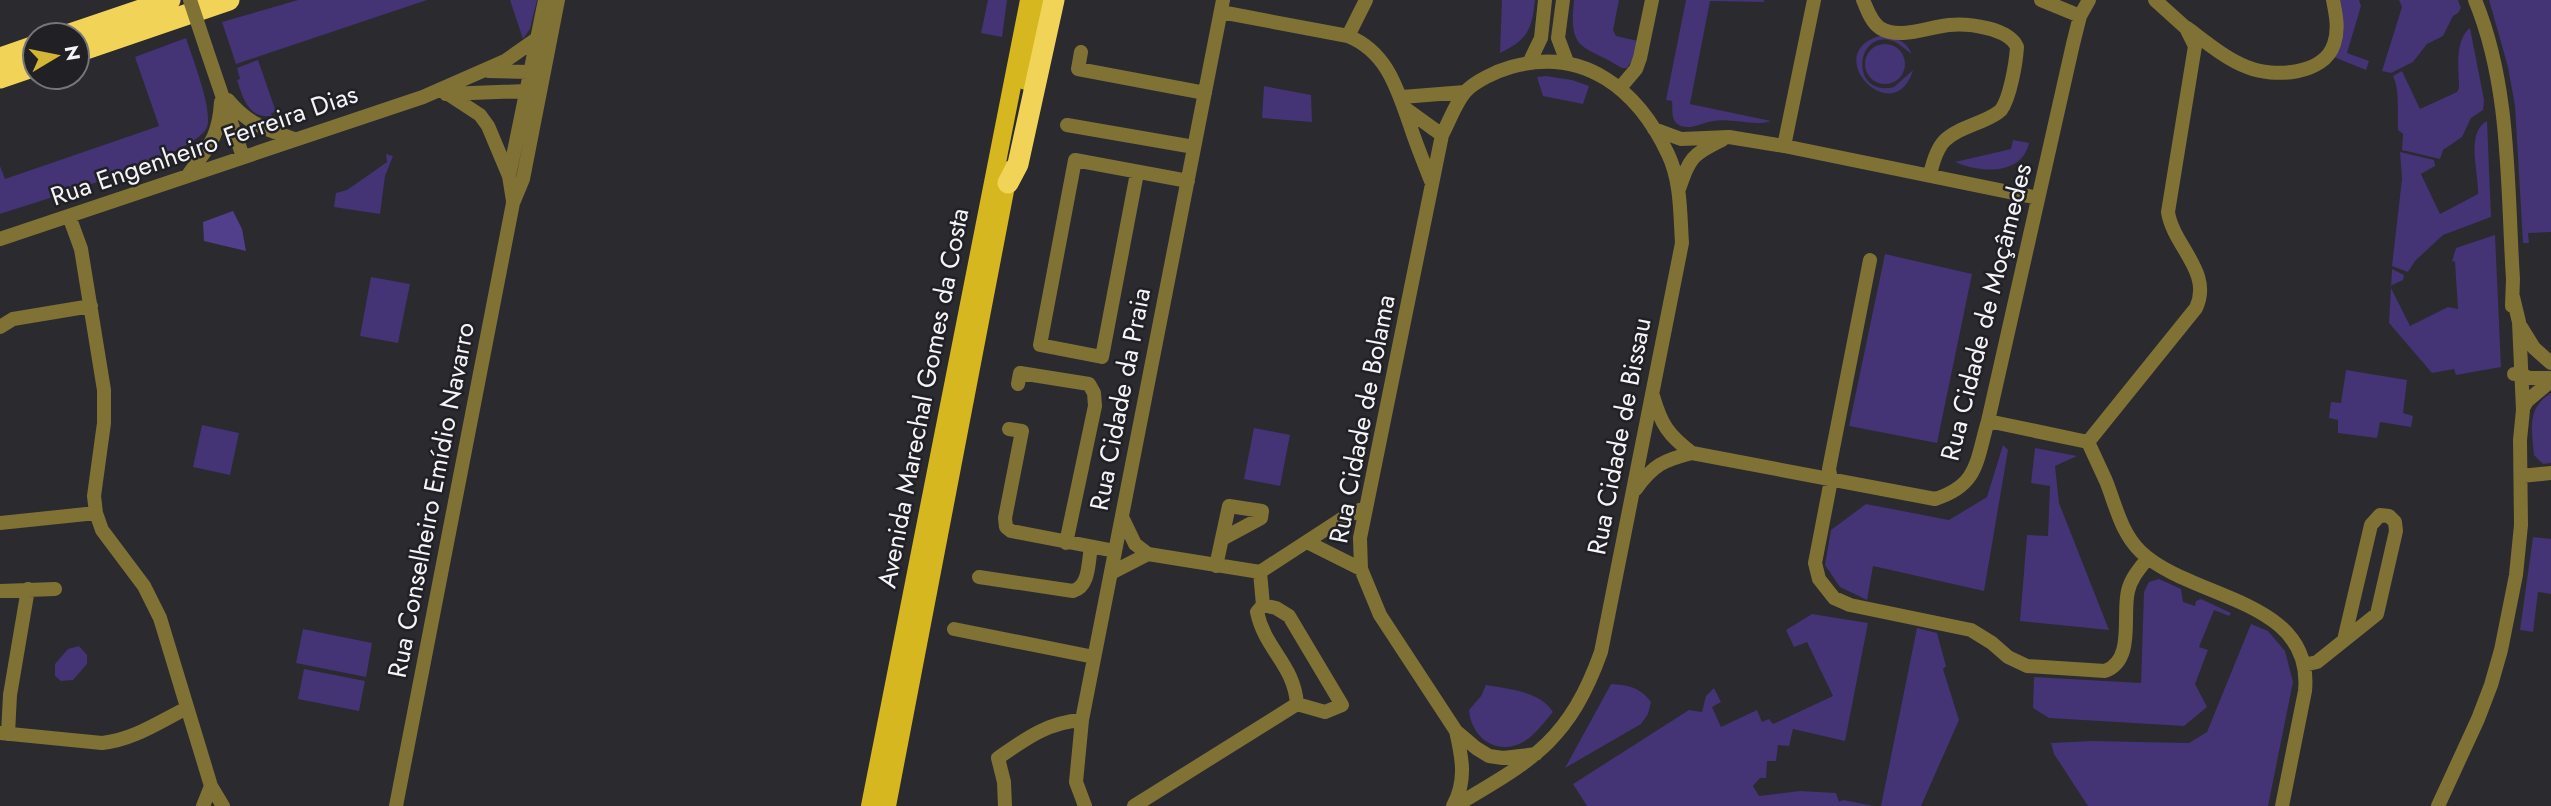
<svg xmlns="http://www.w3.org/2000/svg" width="2551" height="806" font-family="Jost,sans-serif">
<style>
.green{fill:#443375}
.forest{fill:#523f8c}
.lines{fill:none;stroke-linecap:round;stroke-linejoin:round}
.minor{stroke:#807135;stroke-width:14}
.major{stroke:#d6b720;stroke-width:18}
.highway{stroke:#f1d457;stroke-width:21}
.minor-bridge{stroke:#807135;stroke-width:14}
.labels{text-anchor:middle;stroke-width:5;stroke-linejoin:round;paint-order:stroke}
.street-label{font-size:26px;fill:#f5f5f8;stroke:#212025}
</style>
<rect width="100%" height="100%" fill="#2a2a2f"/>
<path class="green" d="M298 0H427L236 64 222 22Z
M510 0H537L530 29 523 39Z
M988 0H1007L1002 37 981 33Z
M1502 0H1535C1532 29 1528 40 1500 53Z
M1574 0H1619L1613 30 1616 36 1638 41 1634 57 1627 68H1622C1584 44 1568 54 1574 0Z
M1686 0H1764V2L1710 1 1690 104 1771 121C1753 127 1734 118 1714 121 1704 122 1691 130 1681 126 1670 121 1673 111 1672 101L1666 100Z
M2339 0H2359L2361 6 2347 53 2369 61 2366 70 2334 57Z
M2399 0H2458L2461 8 2458 13 2453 16 2443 36 2427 44 2413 62 2391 73 2382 71 2402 7Z
M2489 0H2551V232L2528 233 2529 243H2523L2515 106 2508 67Z
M2470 28 2484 100 2483 110 2471 118 2462 137 2443 150 2440 159 2402 150 2403 134 2398 130C2397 111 2400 91 2393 76L2402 71 2420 109 2457 92 2459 88C2459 71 2454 40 2470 28Z
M1883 35C1897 38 1905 40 1912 54 1906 50 1900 44 1893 41 1855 28 1849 98 1894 87L1913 70C1894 133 1816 51 1883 35Z
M186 38C192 57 213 110 207 127 199 154 33 203 0 214V166L5 179 159 126 135 57Z
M1865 64a20 20 0 1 1 40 0a20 20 0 1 1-40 0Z
M258 60 276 112 271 113 272 116C249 119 243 99 237 80L240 79 237 68Z
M1546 76 1572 80 1589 86 1583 104 1543 96 1537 77Z
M1264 86 1311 95 1312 122 1262 118Z
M2487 121 2491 217 2443 235 2415 261 2408 272 2392 266 2402 179 2400 152 2434 160 2435 166 2421 174 2440 214 2478 194C2479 173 2465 133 2487 121Z
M2013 140 2029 143C2022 176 1980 173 1955 162L2011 149Z
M386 154 393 156 385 176 380 214 334 207 336 193 347 190 387 162Z
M2495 235 2501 367 2456 375 2454 369 2432 373 2389 323 2392 269 2404 275 2403 280 2390 286 2410 326 2448 307 2458 309 2455 262 2452 261 2456 248Z
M1885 254 1972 274 1937 443 1849 426Z
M371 277 410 284 398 343 360 336Z
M2346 370 2407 380 2403 413 2413 416 2411 427 2380 422 2377 438 2338 433V420L2329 418 2331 402 2341 403Z
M2551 393V463L2543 464 2534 455C2532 431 2526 408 2551 393Z
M202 425 239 433 230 475 193 467Z
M1254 428 1290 435 1280 486 1244 479Z
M2003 445 2008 450 1984 591 1873 566 1867 600 1840 587 1825 565 1831 530 1866 504 1949 520 1987 497Z
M2035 448 2077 456 2055 466 2059 503 2109 630 2020 621 2027 535 2048 536 2050 486 2031 483Z
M2533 537 2551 539V594L2538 592 2533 632 2520 630Z
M2159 579 2181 589 2183 602 2195 606 2196 601 2201 599 2231 613 2229 616 2214 610 2199 647 2208 650 2195 684 2207 707 2184 726 2049 718 2033 708 2034 677 2141 683 2144 592 2149 582Z
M1812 614 1868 623 1845 741 1793 729 1789 746 1778 745 1776 761H1767L1766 778H1760L1753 786 1759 796 1800 791 1836 793 1839 802 1843 800 1874 806H1587L1573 784 1689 710 1702 712 1706 696 1714 688 1721 702 1712 707 1721 727 1757 710 1762 722 1769 719 1773 724 1833 696 1807 642 1794 647 1786 630Z
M2251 624 2268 631 2285 651 2293 682 2268 806H2088L2054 754 2051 743 2092 741 2189 743 2207 732Z
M1917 628 1937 633 1946 666 1943 669 1959 720 1921 806H1881Z
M303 629 372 643 366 677 296 663Z
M79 646 87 655V664L73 680 61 681 55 676V664L68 649Z
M304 669 365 681 359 711 298 699Z
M1611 684C1628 685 1640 687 1651 702L1648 714 1641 724 1565 768Z
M1486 685C1508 689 1540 691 1553 712 1544 722 1537 733 1525 741 1499 757 1471 739 1469 710L1481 696Z"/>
<path class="forest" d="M233 211 242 229 246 251 204 241 203 222Z"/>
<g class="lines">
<path class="minor" d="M1563 0 1558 38 1567 62
M1863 0C1867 9 1871 22 1880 28 1899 40 1928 27 1949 25 1968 23 2009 28 2017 47 2016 63 2010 98 2001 110 1996 115 1989 118 1982 121 1948 135 1938 137 1930 175
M2041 0 2080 16
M2475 0C2511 87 2507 187 2513 279L2512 306
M1221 12 1348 36C1387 52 1397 88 1410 125 1416 144 1424 163 1431 181
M2187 28C2206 42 2226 59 2247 67 2274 78 2324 75 2334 44 2339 29 2336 15 2333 0
M1348 36 1366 0
M206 48 243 157
M1081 52 1078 69 1205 93
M1530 61 1541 38 1545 0
M488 71 529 72
M1620 88 1636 69 1640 58 1652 0
M446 94 525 91
M448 94 480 115 488 126 509 176
M1402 97 1465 92
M228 100C248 124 265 129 294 139
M1406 109 1442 135
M1067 125 1194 147
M1654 129 1681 139 1729 137 1784 146 2038 198
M1784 146 1814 0
M1137 173 1102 357 1040 345 1075 160 1188 181
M188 175C208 147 219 138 221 102
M1679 189C1690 158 1691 155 1722 140
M513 201 509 176 545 0
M69 216 81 249 104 390V423L94 496 96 513 102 530 144 586 160 618 211 786 223 806
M0 239 423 97 505 61 535 40
M1870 260 1829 469 1831 480 1815 563 1819 579 1834 598 1850 605 1971 630 1992 643 2008 657 2027 666 2105 671C2135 660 2122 616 2128 591 2131 578 2140 568 2148 558
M0 327 13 319 91 306
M2521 327 2534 348 2551 363
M2514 374H2521L2529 378H2551
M1018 384 1020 373 1089 384 1094 393 1095 406 1066 543
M1653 396C1661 424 1668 435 1692 453
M2523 408 2527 401 2551 381
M1988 421 2088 442
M1009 429 1022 431 1005 518 1006 527 1011 531 1115 551
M2088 442 2196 308C2213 272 2173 246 2168 212L2195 46 2186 28 2155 0
M2088 442C2094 455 2100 468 2106 481 2116 506 2121 533 2141 552 2192 600 2314 598 2305 691L2282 806
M2521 476 2551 473
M1636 489C1653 465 1664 460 1692 453L1935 499C1979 485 1976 461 1988 421L2073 44 2080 16 2089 0
M1122 517 1135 544 1148 554 1260 572 1343 518 1366 507
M0 523 96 513
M1307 542 1361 569
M1216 566 1229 506 1262 511 1261 518 1222 539
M1260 572 1263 605
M1111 573 1148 554
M979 577 1073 591C1090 586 1088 562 1091 547
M0 591 55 589
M1263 605 1276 608 1289 616 1342 705 1325 712 1297 704C1294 664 1265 650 1257 612Z
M954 629 1094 657
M2304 665 2317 662 2377 614 2396 531 2395 522 2389 516 2380 515 2371 525 2344 640
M0 733 102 743C133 740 159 722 187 708
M8 734 10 695 28 589
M203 806 211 786
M396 806 513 203 523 179 558 0
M1005 806 1004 782 998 758C1025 739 1048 722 1082 720
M1085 806 1076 782 1082 720 1223 0
M1134 806 1297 704
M1453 806C1467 781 1462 757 1456 731
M1455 806C1533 760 1569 741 1601 652L1682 243C1680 213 1681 181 1668 154 1638 90 1584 46 1511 67 1497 71 1475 81 1465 92 1455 104 1449 122 1442 135L1360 538 1361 569 1380 615 1456 731 1476 748 1489 756 1503 758 1536 754
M2438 806 2478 719 2491 685 2501 650 2516 575 2521 525 2520 440 2523 410 2519 322 2513 297"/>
<path class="major" d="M1026 81 1042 0
M870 806 1029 0
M887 806 1009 170"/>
<path class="highway" d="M67 35 170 0
M77 52 229 0
M0 58 35 46
M0 78 35 66
M1008 183 1018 164 1054 0"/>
<path class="minor-bridge" d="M190 0 206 48"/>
</g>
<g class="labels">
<g class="street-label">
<text transform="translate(204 145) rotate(-19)" y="9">Rua Engenheiro Ferreira Dias</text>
<text transform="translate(1986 312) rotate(-76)" y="9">Rua Cidade de Moçâmedes</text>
<text transform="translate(923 398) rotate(-79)" y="9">Avenida Marechal Gomes da Costa</text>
<text transform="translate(1120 399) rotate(-79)" y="9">Rua Cidade da Praia</text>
<text transform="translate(1362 419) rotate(-79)" y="9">Rua Cidade de Bolama</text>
<text transform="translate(1619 436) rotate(-79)" y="9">Rua Cidade de Bissau</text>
<text transform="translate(431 500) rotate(-79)" y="9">Rua Conselheiro Emídio Navarro</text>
</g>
</g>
<g transform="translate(56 56) rotate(80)"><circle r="33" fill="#212025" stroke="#767579" stroke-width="2"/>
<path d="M0-5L12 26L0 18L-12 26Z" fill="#d3b635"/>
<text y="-10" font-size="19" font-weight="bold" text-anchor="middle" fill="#f5f5f8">N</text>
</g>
</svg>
